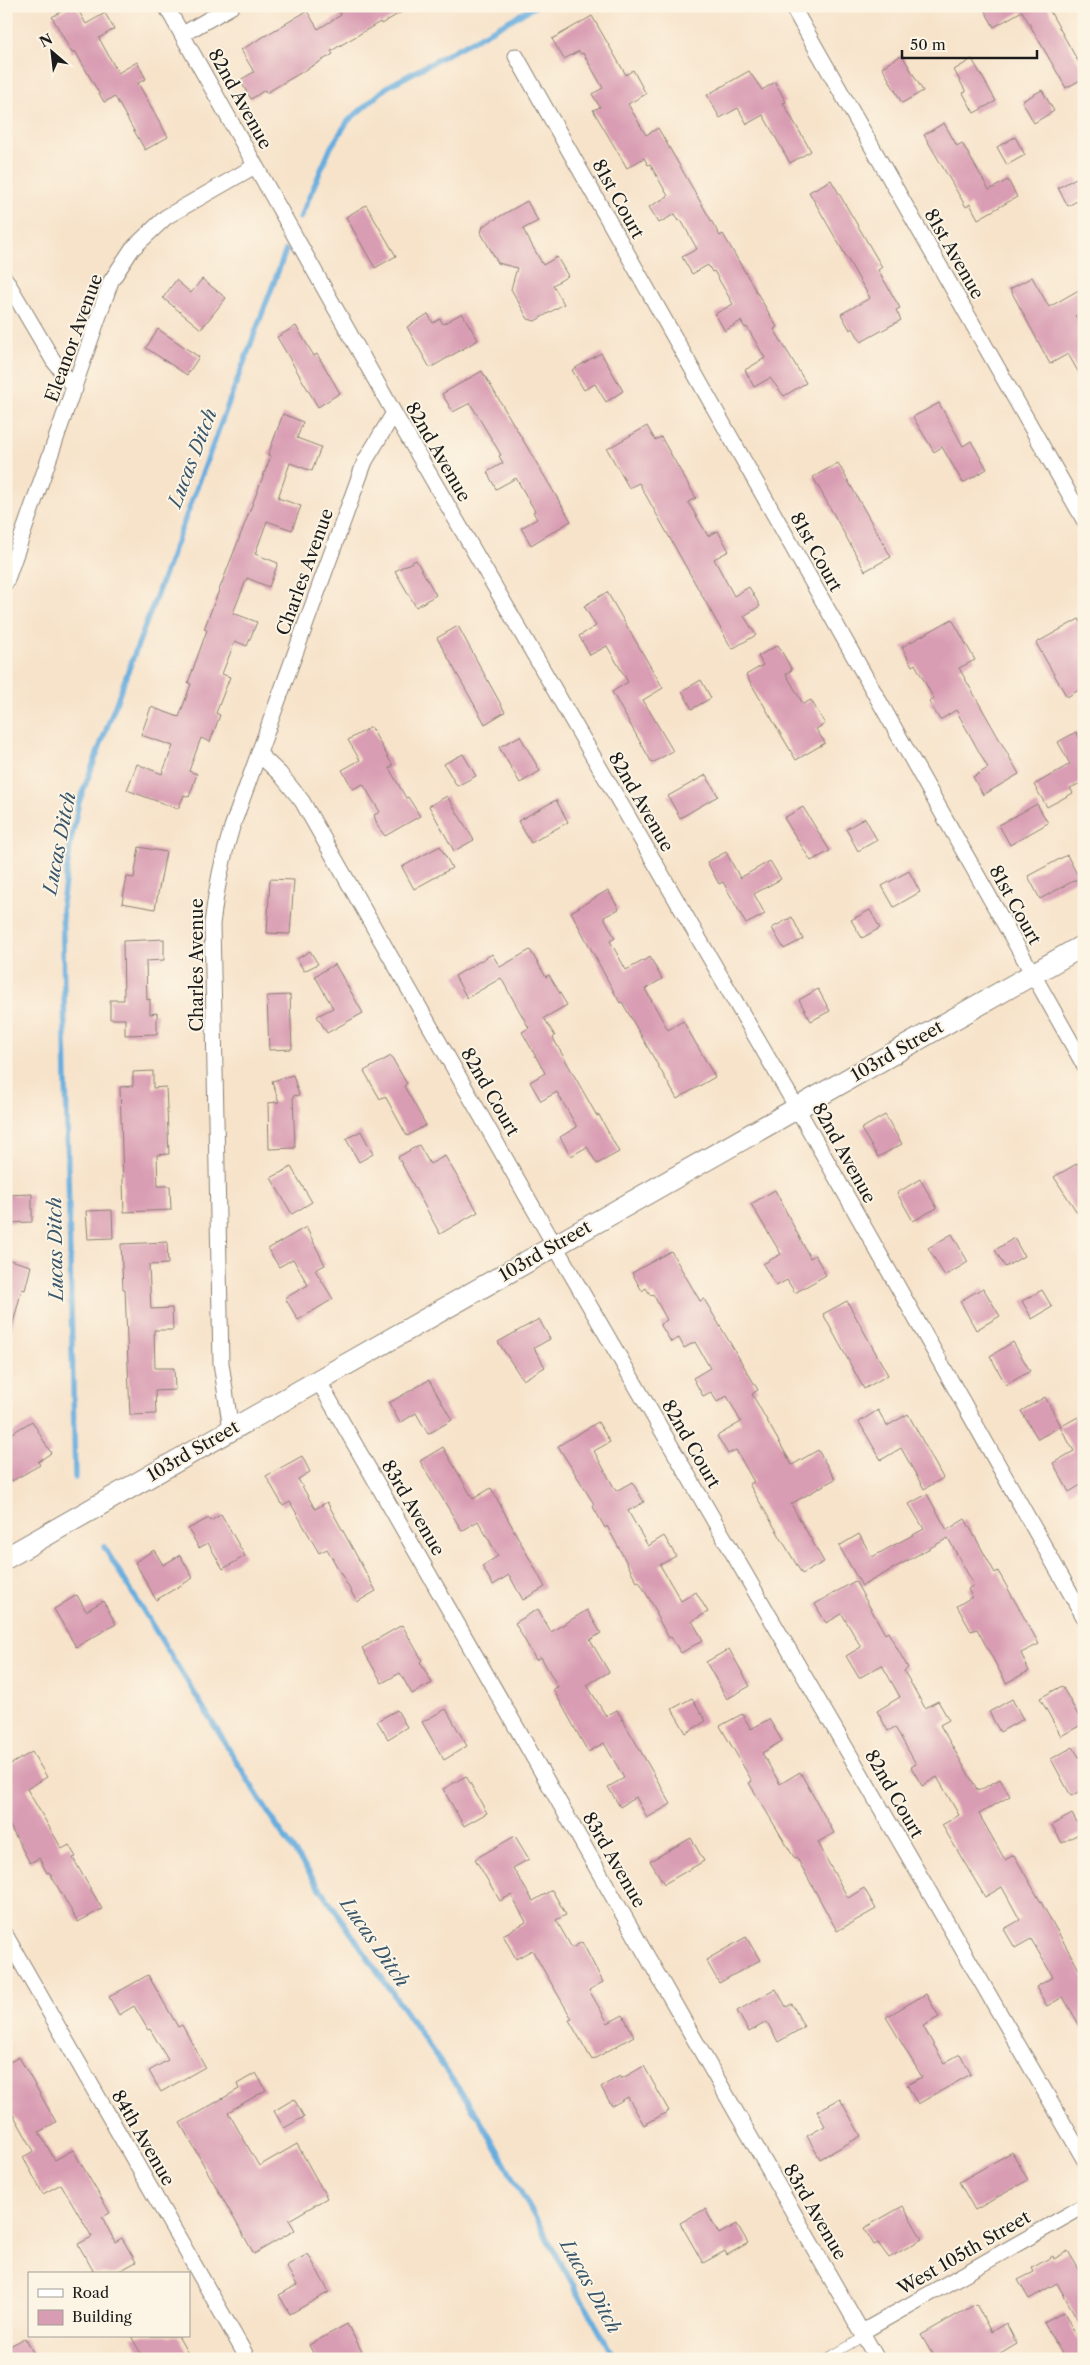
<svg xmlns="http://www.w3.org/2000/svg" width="1090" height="2365" font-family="'Libre Caslon Text',serif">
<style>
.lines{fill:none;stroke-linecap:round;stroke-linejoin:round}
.stream{stroke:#68adde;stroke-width:5.5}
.building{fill:#d99db3}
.lane-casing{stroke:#8a8073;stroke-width:9}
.street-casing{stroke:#8a8073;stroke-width:17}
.secondary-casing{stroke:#8a8073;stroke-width:23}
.lane{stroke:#fff;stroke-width:8}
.street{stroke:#fff;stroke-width:15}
.secondary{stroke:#fff;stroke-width:21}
.labels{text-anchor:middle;stroke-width:4;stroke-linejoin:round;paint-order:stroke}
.street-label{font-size:18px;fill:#1c1c1c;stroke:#fcf5e5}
.water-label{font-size:19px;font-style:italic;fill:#3a566a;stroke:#fcf5e5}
</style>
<rect width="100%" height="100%" fill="#fcf5e5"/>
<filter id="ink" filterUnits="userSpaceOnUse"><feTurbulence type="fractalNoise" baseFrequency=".02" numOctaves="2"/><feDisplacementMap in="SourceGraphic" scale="10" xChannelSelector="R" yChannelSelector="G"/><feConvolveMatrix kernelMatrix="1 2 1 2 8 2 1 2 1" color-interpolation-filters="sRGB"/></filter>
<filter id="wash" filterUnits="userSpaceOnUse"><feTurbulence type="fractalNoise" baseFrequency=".0096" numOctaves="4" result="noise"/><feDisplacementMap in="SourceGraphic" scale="20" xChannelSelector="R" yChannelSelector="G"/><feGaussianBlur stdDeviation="1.12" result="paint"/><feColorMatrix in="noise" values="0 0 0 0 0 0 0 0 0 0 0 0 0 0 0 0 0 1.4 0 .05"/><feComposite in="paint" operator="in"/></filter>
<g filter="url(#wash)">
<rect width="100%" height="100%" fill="#f7e3ca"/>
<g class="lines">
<path class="stream" d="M300 218 331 147 348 121 387 87 536 6
M75 1477 62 903 71 841 79 802 286 250
M104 1547 274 1822 479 2118 615 2359"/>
</g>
<g id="blocks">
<path class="building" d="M71 6H76L86 24 105 13 114 29 99 38 118 73 137 62 146 79 138 83 168 137 145 150 115 97 104 102 75 51 72 53 52 17Z
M336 6H412L381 24 380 22 331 51 333 54 266 93 265 90 251 99 240 80 254 72 241 50 307 11 318 29 341 15Z
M982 6H1047L1084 72V78L1066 88 1022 11 994 27Z
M592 16 626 75 633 70 646 94 628 104 646 135 658 128 720 236 723 234 756 291 777 327 774 329 806 383 784 396 770 378 754 387 745 370 765 358 747 327 745 328 741 321 725 331 715 314 733 304 714 271 712 272 708 265 692 274 682 257 697 249 681 220 679 221 675 214 659 223 649 207 668 196 650 164 648 165 644 158 627 168 593 110 600 107 592 94 603 88 583 53 581 54 579 51 564 59 552 39Z
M902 55 923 91 902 103 882 67Z
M972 59 996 101 974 113 963 93 966 92 954 70Z
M749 71 762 90 775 82 786 102 783 103 811 151 790 163 763 115 747 124 738 108 720 118 707 95Z
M1042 90 1054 111 1034 123 1022 101Z
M944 123 957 146 962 143 989 190 1008 180 1017 197 978 219 970 204 966 207 924 135Z
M1015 137 1025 155 1007 165 997 147Z
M1076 178 1084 192V197L1068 206 1058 188Z
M831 180 882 267 878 270 900 308 896 310 901 320 861 342 853 328 850 330 841 314 870 298 809 192Z
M527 201 538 221 523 229 543 265 557 257 568 276 553 285 564 304 535 321 528 319 511 289 517 268 498 263 481 233 483 226Z
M366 205 396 256 375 268 346 217Z
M1032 277 1049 307 1084 287V311L1075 316 1084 331V382L1068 354 1050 364 1010 289Z
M202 279 226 298 201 329 163 298 176 280 191 293Z
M462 313 478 340 430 368 407 327 428 314 433 323 440 319 443 324Z
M296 326 314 356 317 354 340 393 318 407 277 337Z
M158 329 199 357 187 375 146 348Z
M601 353 623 391 606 402 595 384 584 390 572 370Z
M482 371 571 521 531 545 521 528 537 519 533 512 535 511 516 478 496 489 487 472 503 463 499 456 501 455 470 403 453 412 442 394Z
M939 403 963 446 971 441 987 469 963 483 942 447 934 452 913 417Z
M283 414 303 422 297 438 321 447 312 471 290 463 278 498 301 506 292 530 267 521 255 554 278 563 269 587 247 578 233 613 257 622 247 646 235 641 222 674 230 677 216 713 220 715 210 742 201 738 189 771 197 774 189 797 184 795 178 809 127 790 137 764 162 774 173 746 141 735 151 707 179 717 191 684 188 683 207 630 204 629 271 456 268 455Z
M647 426 655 440 661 437 696 498 688 502 708 536 718 531 729 551 714 559 734 596 749 587 760 606 744 616 756 635 732 649 639 483 629 488 607 449Z
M838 463 891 557 865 571 813 477Z
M416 560 436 595 416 607 395 571Z
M607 592 663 688 643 700 673 751 652 763 612 692 628 682 607 646 590 655 579 636 596 626 584 606Z
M952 619 975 660 959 668 1019 774 983 795 973 777 988 768 977 748 956 710 940 720 929 702 934 699 915 664 912 666 902 647Z
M1079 619 1084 627V687L1067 697 1036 643Z
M458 626 505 712 485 724 437 638Z
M778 645 792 670 786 674 803 704 811 700 825 724 816 729 825 743 796 760 746 675 763 665 758 656Z
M701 680 711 698 692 709 682 691Z
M371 727 393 766 389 768 406 798 408 797 420 816 385 836 378 827 374 815 380 812 363 784 353 789 342 770 360 760 348 740Z
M1076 732 1084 746V788L1081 783 1070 788 1073 793 1047 807 1034 785 1070 764 1058 742Z
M520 736 540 771 520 783 499 747Z
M463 754 476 776 457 786 444 764Z
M706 775 718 796 680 818 668 796Z
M447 796 474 840 454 851 429 806Z
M556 800 568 822 531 843 518 821Z
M1037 804 1048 823 1010 845 999 825Z
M803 807 830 851 811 861 784 818Z
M865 818 877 840 858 851 846 829Z
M440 846 452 868 414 889 402 867Z
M139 847 166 852 155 909 122 903 127 877 134 878Z
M726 852 740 878 770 861 781 879 754 894 765 914 746 924 723 882 719 884 707 862Z
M1067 855 1079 878 1040 899 1028 876Z
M909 871 920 892 894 907 882 886Z
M270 879 294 880 290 934 267 933Z
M608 890 619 909 604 917 615 938 610 941 626 970 650 957 662 979 645 989 668 1030 683 1021 715 1077 677 1099 622 1002 620 1003 571 912Z
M870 910 880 928 862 938 851 920Z
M792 917 803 939 784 949 772 928Z
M164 939V960L146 961 147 1000 150 999V1014L157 1013V1034L125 1035V1019H110V1000H124L123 941Z
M530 950 546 977 549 975 567 1005 544 1018 555 1036 553 1038 597 1116 599 1115 619 1152 597 1164 587 1147 571 1156 560 1137 577 1127 557 1092 541 1101 530 1082 545 1073 522 1032 529 1028 501 978 467 998 455 976 492 954 500 967Z
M310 951 318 964 304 971 297 959Z
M335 964 363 1013 327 1033 317 1016 333 1008 315 976Z
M818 989 830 1011 811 1021 799 1000Z
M290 995 292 1049 269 1050 267 996Z
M391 1056 407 1084 404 1086 426 1125 407 1136 385 1096 380 1099 364 1071Z
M153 1071V1088L166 1087 169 1154 157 1155 158 1186H170L171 1210 124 1212 120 1087 133 1086V1072Z
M293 1075 299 1095 293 1096 295 1148 269 1149 268 1103 279 1102 272 1081Z
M885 1115 902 1144 878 1157 861 1129Z
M361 1131 373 1154 359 1162 346 1139Z
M419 1145 430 1164 445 1156 478 1212 440 1234 398 1157Z
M1078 1163 1084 1173V1223L1054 1177Z
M291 1167 312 1202 292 1214 271 1178Z
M920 1179 937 1208 913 1221 897 1193Z
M775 1190 810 1258 815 1255 826 1275 795 1293 787 1280 776 1286 763 1264 781 1254 751 1204Z
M32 1194V1222L6 1223V1195Z
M112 1210 113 1238 88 1239 86 1211Z
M306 1227 325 1265 315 1270 333 1299 298 1320 285 1298 308 1285 293 1259 279 1267 268 1249Z
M952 1234 968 1262 945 1276 928 1248Z
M1014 1238 1024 1256 1005 1267 995 1250Z
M167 1242 168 1264 149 1265 151 1309 172 1308 173 1330H154L155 1368H174L175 1390 155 1391 156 1414 130 1415 125 1289H123L121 1244Z
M671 1251 700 1301 704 1299 758 1390 752 1394 792 1465 818 1450 835 1479 791 1504 824 1562 802 1574 749 1484 754 1482 736 1450 728 1454 717 1436 741 1422 727 1396 717 1402 711 1392 703 1396 693 1378 710 1368 695 1342 684 1348 679 1338 671 1342 660 1324 667 1320 653 1294 651 1296 646 1288 642 1291 632 1273Z
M6 1259 31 1266 25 1290 22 1289 11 1331 6 1330Z
M983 1288 1000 1316 976 1330 960 1301Z
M1042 1290 1052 1307 1032 1319 1022 1301Z
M847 1301 888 1375 864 1389 823 1314Z
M539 1319 550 1339 534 1348 545 1367 523 1380 498 1342Z
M1013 1342 1030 1371 1006 1385 990 1356Z
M429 1380 452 1420 428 1434 416 1413 400 1423 389 1403Z
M1045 1397 1061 1426 1038 1439 1021 1411Z
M878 1410 887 1426 908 1414 943 1478 924 1489 901 1448 881 1460 859 1422Z
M1078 1417 1084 1426V1483L1069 1492 1053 1463 1074 1451 1060 1427Z
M32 1421 51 1453 38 1462 40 1465 12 1481 6 1470V1437Z
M598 1422 610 1442 594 1451 616 1491 632 1482 644 1502 628 1511 648 1546 664 1536 676 1556 660 1565 681 1601 696 1592 708 1612 692 1621 703 1640 681 1653 671 1637 669 1638 656 1615 658 1614 639 1581 637 1582 607 1526 605 1528 592 1505 594 1504 558 1446Z
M443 1447 473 1499 491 1488 545 1587 523 1600 509 1575 493 1585 482 1566 498 1556 478 1521 462 1531 420 1461Z
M302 1456 310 1472 298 1479 315 1509 327 1502 376 1591 357 1602 327 1549 319 1553 290 1502 283 1506 266 1476Z
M927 1494 947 1530 965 1519 995 1573 998 1571 1039 1644 1021 1653 1029 1671 1006 1683 977 1629 971 1631 957 1606 972 1597 968 1589 974 1585 948 1538 862 1586 839 1546 859 1534 872 1557 924 1529 909 1504Z
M221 1514 245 1556 223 1569 208 1543 199 1548 188 1529 209 1518 211 1521Z
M154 1550 163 1565 180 1555 193 1578 156 1600 135 1562Z
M855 1581 885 1634 888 1632 908 1668 904 1671 925 1708 938 1701 949 1720 940 1725 978 1791 1000 1779 1010 1796 979 1814 1005 1860 1014 1855 1084 1978V2033L1063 1997 1047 2006 1036 1987 1053 1977 1031 1939 1015 1948 1004 1929 1020 1920 1002 1887 985 1897 942 1825 959 1815 937 1777 922 1786 911 1767 916 1764 895 1727 888 1731 877 1711 900 1697 882 1665 859 1678 846 1656 861 1647 842 1614 826 1623 815 1604Z
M77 1595 86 1611 103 1601 116 1624 76 1647 54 1609Z
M538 1609 551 1632 587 1610 601 1633 590 1640 609 1672 587 1685 606 1716 617 1710 671 1804 647 1818 636 1797 620 1807 608 1787 624 1778 604 1743 588 1752 553 1689 558 1687 541 1657 536 1660 515 1623Z
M402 1625 422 1660 420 1662 432 1683 412 1694 400 1673 382 1683 362 1648Z
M729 1649 750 1686 727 1699 706 1662Z
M1062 1686 1083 1724 1061 1736 1040 1698Z
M692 1698 706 1721 686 1733 672 1709Z
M1012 1699 1023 1719 1000 1732 989 1712Z
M446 1709 467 1746 444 1760 422 1722Z
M397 1710 407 1727 388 1739 377 1721Z
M742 1714 751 1729 769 1719 782 1741 762 1753 780 1784 800 1772 834 1833 818 1842 828 1862 848 1898 864 1888 876 1909 837 1931 797 1858 795 1859 749 1783 752 1781 720 1726Z
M1073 1747 1084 1766V1789L1071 1796 1051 1759Z
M32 1752 47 1777 27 1789 62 1849 69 1845 76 1857 73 1858 102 1909 78 1922 49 1872 47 1873 39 1858 30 1863 6 1819V1767Z
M466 1776 487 1813 464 1826 443 1789Z
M1072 1814 1082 1832 1062 1843 1052 1825Z
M515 1836 529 1859 513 1868 533 1901 552 1890 566 1915 556 1920 572 1948 582 1942 603 1982 589 1990 608 2023 623 2015 634 2036 592 2060 569 2020 572 2019 532 1950 516 1959 503 1935 526 1922 511 1895 500 1901 475 1859Z
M691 1838 704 1861 664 1884 650 1861Z
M746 1937 760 1960 719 1983 706 1960Z
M148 1975 178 2027 182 2025 205 2067 161 2092 149 2071 168 2060 150 2029 148 2030 134 2006 119 2015 109 1997Z
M776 1989 786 2007 792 2004 804 2027 778 2042 767 2022 749 2032 737 2011Z
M926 1994 939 2017 923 2026 944 2063 960 2054 971 2074 918 2104 907 2085 922 2077 886 2017Z
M19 2057 56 2122 39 2132 55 2160 73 2150 110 2213 102 2217 115 2242 122 2238 136 2262 114 2274H95L78 2244 92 2237 61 2184 43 2194 23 2157 34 2151 6 2102V2064Z
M644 2066 669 2111 644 2125 628 2097 612 2106 601 2087 620 2076 621 2079Z
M256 2073 266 2090 228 2112 259 2166 297 2144 327 2198 289 2220 295 2230 254 2254 180 2123 239 2089 237 2084Z
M294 2099 304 2117 284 2128 274 2111Z
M840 2099 861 2136 820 2159 807 2136 825 2126 817 2111Z
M1012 2152 1028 2180 975 2210 959 2182Z
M903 2206 922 2239 889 2258 878 2243 874 2245 864 2228Z
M705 2209 719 2234 737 2224 748 2243 727 2255 725 2251 703 2263 680 2223Z
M1068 2251 1084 2278V2331L1057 2283 1029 2299 1018 2280 1034 2272 1032 2268 1053 2256 1054 2259Z
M308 2254 329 2292 290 2314 279 2295 297 2285 286 2266Z
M976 2304 991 2332 1006 2323 1017 2344 992 2359H935L921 2335Z
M1064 2312 1084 2351 1074 2359H1065L1044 2323Z
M347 2324 366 2359H316L309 2345Z
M131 2336H178L191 2359H144Z
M25 2338 34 2354 26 2359H6V2348Z"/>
</g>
</g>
<g filter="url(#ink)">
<use href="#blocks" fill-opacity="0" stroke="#8a8073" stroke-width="1"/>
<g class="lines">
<g class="lane-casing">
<path id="lane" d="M825 2359 865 2336"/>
</g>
<g class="street-casing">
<path id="street" d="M166 6 394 413 797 1108 1084 1617
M792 6 1084 520
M183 34 232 6
M516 56 1084 1065
M6 280 53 360 75 389
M6 582 111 281 132 249 166 217 255 166
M259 754 280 774 302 801 555 1246 1084 2159
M318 1380 877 2359
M231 1430 221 1363 212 924C216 890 222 859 232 827L365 461 394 413
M6 1936 248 2359
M862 2332 1084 2206"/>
</g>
<g class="secondary-casing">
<path id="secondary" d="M6 1558 1084 945"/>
</g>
<use href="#lane" class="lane"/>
<use href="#street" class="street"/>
<use href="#secondary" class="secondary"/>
</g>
</g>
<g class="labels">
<g class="street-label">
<text transform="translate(240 99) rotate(61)" y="6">82nd Avenue</text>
<text transform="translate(618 199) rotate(61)" y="6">81st Court</text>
<text transform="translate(954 254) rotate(60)" y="6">81st Avenue</text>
<text transform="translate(74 338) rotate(-70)" y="6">Eleanor Avenue</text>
<text transform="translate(438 452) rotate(60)" y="6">82nd Avenue</text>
<text transform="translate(816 552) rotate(61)" y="6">81st Court</text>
<text transform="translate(305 572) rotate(-70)" y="6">Charles Avenue</text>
<text transform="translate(641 802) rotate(60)" y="6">82nd Avenue</text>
<text transform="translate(1015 905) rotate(61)" y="6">81st Court</text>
<text transform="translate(197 965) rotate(-90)" y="6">Charles Avenue</text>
<text transform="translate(897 1051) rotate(-30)" y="6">103rd Street</text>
<text transform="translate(490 1092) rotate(60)" y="6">82nd Court</text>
<text transform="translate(844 1153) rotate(61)" y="6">82nd Avenue</text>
<text transform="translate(545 1251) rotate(-30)" y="6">103rd Street</text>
<text transform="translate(691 1444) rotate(60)" y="6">82nd Court</text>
<text transform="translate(193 1451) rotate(-30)" y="6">103rd Street</text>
<text transform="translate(413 1508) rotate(60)" y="6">83rd Avenue</text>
<text transform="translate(894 1794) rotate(60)" y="6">82nd Court</text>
<text transform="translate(614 1860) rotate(60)" y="6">83rd Avenue</text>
<text transform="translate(143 2138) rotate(60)" y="6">84th Avenue</text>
<text transform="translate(815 2212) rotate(60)" y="6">83rd Avenue</text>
<text transform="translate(964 2253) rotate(-30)" y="6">West 105th Street</text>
</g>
<g class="water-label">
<text transform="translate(192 458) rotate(-69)" y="7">Lucas Ditch</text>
<text transform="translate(59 843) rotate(-79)" y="7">Lucas Ditch</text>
<text transform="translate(55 1249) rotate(-91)" y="7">Lucas Ditch</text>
<text transform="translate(375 1942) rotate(55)" y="7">Lucas Ditch</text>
<text transform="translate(591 2286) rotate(61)" y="7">Lucas Ditch</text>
</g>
</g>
<rect width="1090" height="2365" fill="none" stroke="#fcf5e5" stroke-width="25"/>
<rect x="28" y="2272" width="162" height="65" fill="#fcf5e5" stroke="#a29e95"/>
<rect x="38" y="2289" width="25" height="8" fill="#ffffff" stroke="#a29e95"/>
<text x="72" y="2298" font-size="15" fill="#1c1c1c">Road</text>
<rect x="38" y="2310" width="25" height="15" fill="#d99db3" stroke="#a29e95"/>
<text x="72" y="2322" font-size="15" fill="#1c1c1c">Building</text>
<g transform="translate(52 52) rotate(332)" stroke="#fcf5e5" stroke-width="4" paint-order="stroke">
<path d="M0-4L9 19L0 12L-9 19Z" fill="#1c1c1c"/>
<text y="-8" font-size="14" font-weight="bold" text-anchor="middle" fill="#1c1c1c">N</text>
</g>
<path d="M902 50v8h135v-8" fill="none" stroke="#1c1c1c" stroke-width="2.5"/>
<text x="910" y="50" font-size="15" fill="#1c1c1c" stroke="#fcf5e5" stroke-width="4" paint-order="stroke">50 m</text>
</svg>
